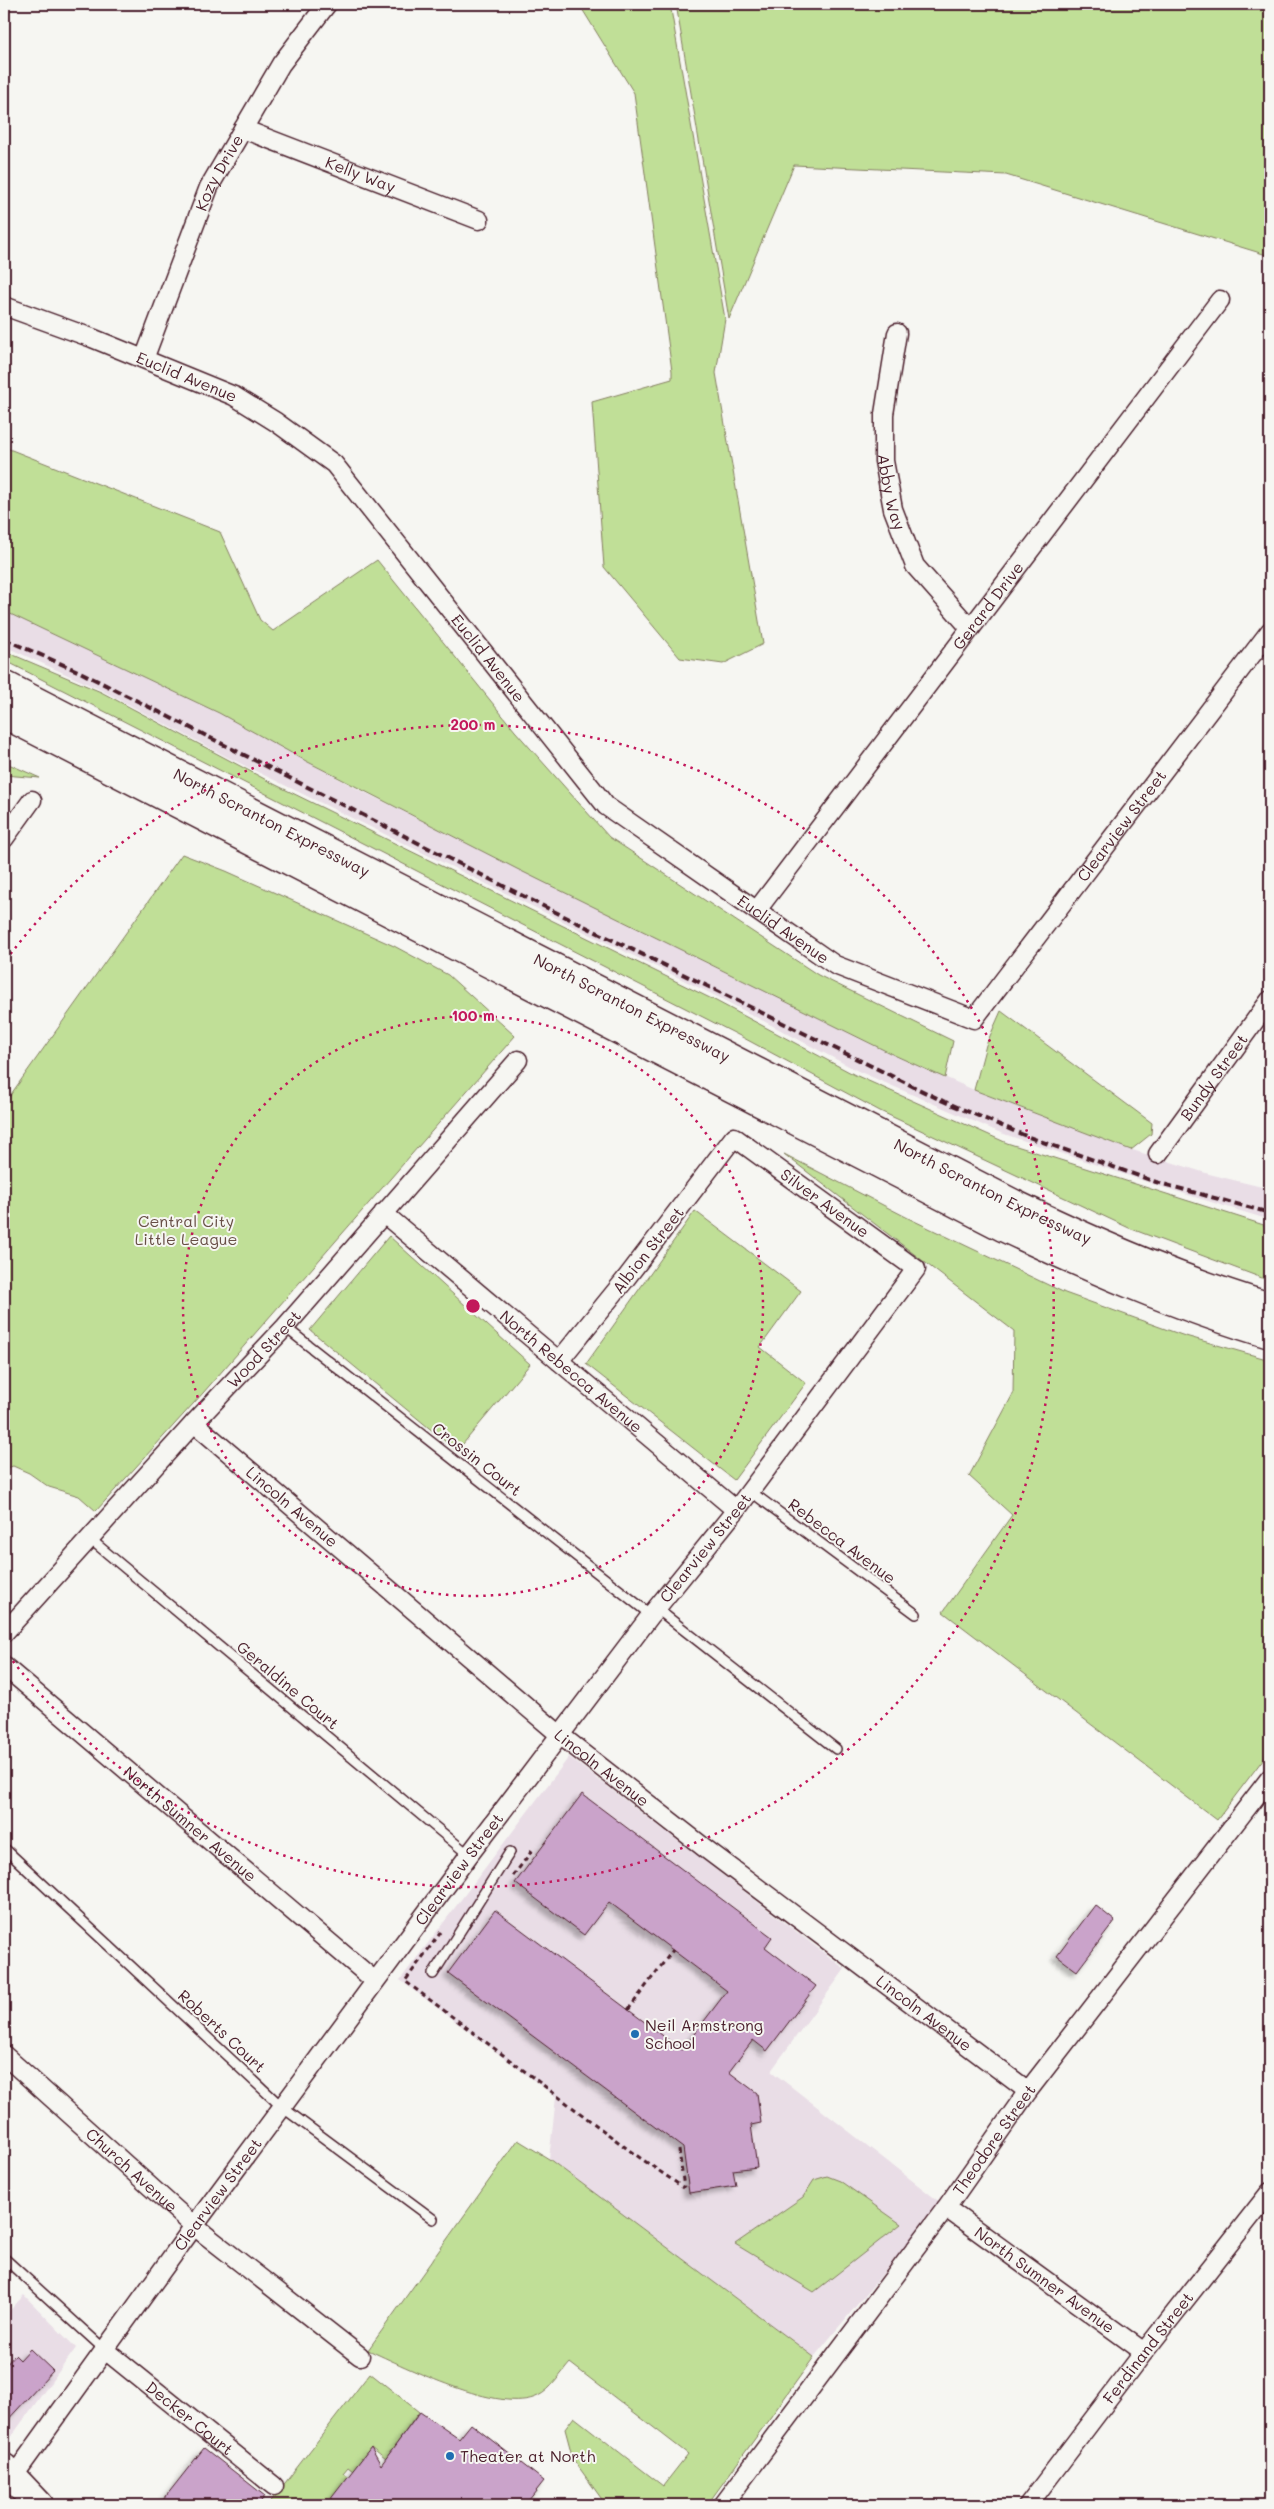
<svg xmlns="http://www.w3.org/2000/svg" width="1274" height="2509" font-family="Mali,sans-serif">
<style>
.built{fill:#e9dde6}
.green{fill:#c0df97;stroke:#857f61}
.building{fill:#caa3ca;stroke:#4a1f2b;filter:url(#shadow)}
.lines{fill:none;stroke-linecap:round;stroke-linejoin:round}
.lane-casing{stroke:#4a1f2b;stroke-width:12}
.street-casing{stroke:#4a1f2b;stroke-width:21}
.primary-casing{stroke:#4a1f2b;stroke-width:31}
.highway-casing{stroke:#4a1f2b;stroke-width:31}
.path{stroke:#4a1f2b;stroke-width:3;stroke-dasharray:5 4;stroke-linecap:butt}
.lane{stroke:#f6f6f2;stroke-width:9}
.street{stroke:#f6f6f2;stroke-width:18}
.primary{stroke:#f6f6f2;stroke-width:28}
.highway{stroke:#f6f6f2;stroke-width:28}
.rail{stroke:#4a1f2b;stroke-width:4;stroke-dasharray:8 4;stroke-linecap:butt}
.ring{fill:none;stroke:#c2185b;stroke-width:2.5;stroke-dasharray:2.5 5}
.poi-dot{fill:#1f6fb2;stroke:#f6f6f2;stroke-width:2}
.labels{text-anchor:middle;stroke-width:4;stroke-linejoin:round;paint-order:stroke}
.street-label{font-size:16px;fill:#4a1f2b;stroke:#f6f6f2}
.park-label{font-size:16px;fill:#684f46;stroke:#f6f6f2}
.poi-label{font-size:16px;fill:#4a1f2b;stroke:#f6f6f2;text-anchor:start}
.centre{fill:#c2185b;stroke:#f6f6f2;stroke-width:2.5}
.ring-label{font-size:15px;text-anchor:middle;font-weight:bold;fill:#c2185b;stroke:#f6f6f2;stroke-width:4;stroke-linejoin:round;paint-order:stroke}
</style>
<defs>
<filter id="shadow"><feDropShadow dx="-4.5" dy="4.5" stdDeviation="2.5" flood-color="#0004"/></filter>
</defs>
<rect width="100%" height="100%" fill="#f6f6f2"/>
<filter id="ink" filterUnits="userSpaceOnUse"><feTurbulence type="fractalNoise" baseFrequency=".02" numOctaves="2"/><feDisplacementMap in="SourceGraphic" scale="10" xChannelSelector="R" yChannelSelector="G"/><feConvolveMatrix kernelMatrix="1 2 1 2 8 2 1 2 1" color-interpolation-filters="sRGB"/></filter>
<g filter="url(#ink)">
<path class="built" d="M4 611 219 713 352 786 894 1055 974 1090 1123 1147 1209 1174 1270 1189V1220L1162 1187 1001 1133 858 1071 718 997 227 757 101 690 4 646Z
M569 1757 845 1969 771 2071 941 2203 814 2357 549 2159 556 2097 400 1980Z
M24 2295 76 2348 8 2441 4 2438V2317Z"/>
<path class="green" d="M579 4H670L725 319 716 373 763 644 723 664 680 658 604 567 592 402 672 379V371L634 93Z
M676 4H1270V256L1006 175 794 165 729 319Z
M4 447 220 532 260 620 273 631 377 560 515 731 609 837 818 975 953 1041 945 1078 894 1055 517 869 306 761 219 713 4 611Z
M4 651 101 692 274 784 716 1001 855 1075 1007 1143 1270 1227V1281L1129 1228 880 1111 740 1036 4 660Z
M4 762 40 778 4 775Z
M182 854 226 871 394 946 448 975 515 1036 203 1393 96 1511 79 1496 49 1487 29 1473 13 1466 4 1469V1104Z
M1001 1011 1152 1123 1151 1134 1131 1150 974 1090 986 1045Z
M784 1154 910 1219 1065 1293 1182 1335 1270 1360V1750L1217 1820 943 1612 1012 1515 969 1476 1013 1394 1014 1331Z
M695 1211 801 1291 760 1347 806 1383 734 1480 586 1364Z
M389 1236 530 1364 457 1451 310 1330Z
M518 2140 549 2159 814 2357 707 2505H606L573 2459 565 2429 574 2417 663 2486 688 2454 570 2363C561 2373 551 2390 538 2396 500 2415 406 2367 368 2350Z
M827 2176 840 2181 901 2224 814 2292 735 2244 803 2197 814 2180Z
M370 2373 419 2412 386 2459 371 2447 353 2471 348 2467 343 2473 349 2477 327 2505H268Z"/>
<path class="building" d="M582 1794 772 1937 765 1947 816 1986 767 2051 753 2040 729 2072 757 2093 761 2123 751 2125 757 2167 733 2170 736 2186 689 2193 683 2148 448 1973 495 1910 682 2050 727 1991 609 1902 584 1935 515 1883Z
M1095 1905 1115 1921 1077 1971 1057 1956Z
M30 2349 53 2371 4 2424V2367L15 2355 20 2360Z
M420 2412 459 2439 471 2424 544 2481 525 2505H326L371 2447 381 2465Z
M204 2448 265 2496 258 2505H159Z"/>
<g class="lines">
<g class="lane-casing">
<path id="lane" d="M285 1327 651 1615
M750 1491 916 1614
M89 1538 469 1855
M656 1608 836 1749
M4 1848 282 2107 433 2219
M433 1974 510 1852
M4 2258 104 2349"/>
</g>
<g class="street-casing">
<g id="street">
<path id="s1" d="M243 129 479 220"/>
<path id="s2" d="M4 306 92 338 234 396 276 422 334 464 606 806 835 965 974 1019 1270 631"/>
<path id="s3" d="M897 333 884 414V461L893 509 915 566 970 628"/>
<path id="s4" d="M144 359 209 187 281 64 327 4"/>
<path d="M4 839 32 800"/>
<path id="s5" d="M757 910 1220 300"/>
<path id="s6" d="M1158 1154 1270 1000"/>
<path id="s7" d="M383 1213 736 1510"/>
<path id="s8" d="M194 1423 560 1735 706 1849 1028 2091"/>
<path id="s9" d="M4 1633 194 1423 285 1327 518 1060"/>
<path id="s10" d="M4 1666 375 1981"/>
<path id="s11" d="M4 2055 194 2226 360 2356"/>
<path id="s12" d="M946 2208 1144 2352"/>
<path id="s13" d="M104 2349 274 2486"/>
<path id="s14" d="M13 2477 194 2226 469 1855 651 1615 736 1510 916 1269 734 1137 624 1281 559 1361"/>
<path id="s15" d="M723 2505 946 2208 1028 2091 1270 1778"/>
<path id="s16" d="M1028 2505 1144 2352 1270 2192"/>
</g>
</g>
<g class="primary-casing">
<path id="primary" d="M4 2468 39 2505"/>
</g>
<g class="highway-casing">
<g id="highway">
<path id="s17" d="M4 685 1014 1204C1097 1244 1182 1281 1270 1307"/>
<path d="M4 714 1003 1227C1090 1268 1178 1307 1270 1334"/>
</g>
</g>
<path class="path" d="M513 1876 534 1848
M441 1932 405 1981 633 2153 684 2188
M628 2010 673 1950
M679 2150 684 2188"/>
<use href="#lane" class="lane"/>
<use href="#street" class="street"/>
<use href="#primary" class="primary"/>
<use href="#highway" class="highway"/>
<path class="rail" d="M4 639 80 672 543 906 943 1101 1026 1136 1156 1182 1270 1213"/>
</g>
</g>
<g class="ring">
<circle cx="473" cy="1306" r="290"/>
<path d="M6 960A581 581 0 1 1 6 1652"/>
</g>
<g class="poi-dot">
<circle cx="635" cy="2034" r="5"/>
<circle cx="450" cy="2456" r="5"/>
</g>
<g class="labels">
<g class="street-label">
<text dy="6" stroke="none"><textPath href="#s4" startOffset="201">Kozy Drive</textPath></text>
<text dy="6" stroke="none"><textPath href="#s1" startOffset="126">Kelly Way</textPath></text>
<text dy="6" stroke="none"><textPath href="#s2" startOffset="196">Euclid Avenue</textPath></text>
<text dy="6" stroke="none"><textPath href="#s3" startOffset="161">Abby Way</textPath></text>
<text dy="6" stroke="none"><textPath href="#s5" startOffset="382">Gerard Drive</textPath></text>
<text dy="6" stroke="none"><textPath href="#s2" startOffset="616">Euclid Avenue</textPath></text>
<text dy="6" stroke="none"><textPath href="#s17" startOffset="301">North Scranton Expressway</textPath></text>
<text dy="6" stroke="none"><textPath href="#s2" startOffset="1476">Clearview Street</textPath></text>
<text dy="6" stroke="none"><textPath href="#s2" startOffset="1021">Euclid Avenue</textPath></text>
<text dy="6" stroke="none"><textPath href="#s17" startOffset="706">North Scranton Expressway</textPath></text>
<text dy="6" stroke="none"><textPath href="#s6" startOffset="95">Bundy Street</textPath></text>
<text dy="6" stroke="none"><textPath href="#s17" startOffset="1111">North Scranton Expressway</textPath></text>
<text transform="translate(825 1203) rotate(36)" y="6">Silver Avenue</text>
<text transform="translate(648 1250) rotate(-52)" y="6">Albion Street</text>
<text dy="6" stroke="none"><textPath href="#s9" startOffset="385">Wood Street</textPath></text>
<text dy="6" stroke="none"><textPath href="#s7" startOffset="246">North Rebecca Avenue</textPath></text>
<text transform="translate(477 1459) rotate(38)" y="6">Crossin Court</text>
<text dy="6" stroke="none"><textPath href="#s8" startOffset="129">Lincoln Avenue</textPath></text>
<text transform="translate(842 1541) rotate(37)" y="6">Rebecca Avenue</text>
<text dy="6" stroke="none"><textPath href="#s14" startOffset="1159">Clearview Street</textPath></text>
<text transform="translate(288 1685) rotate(40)" y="6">Geraldine Court</text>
<text dy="6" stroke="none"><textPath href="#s8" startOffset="534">Lincoln Avenue</textPath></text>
<text dy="6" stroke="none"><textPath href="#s10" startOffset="244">North Sumner Avenue</textPath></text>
<text dy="6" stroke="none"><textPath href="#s14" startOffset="754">Clearview Street</textPath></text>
<text dy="6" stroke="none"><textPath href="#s8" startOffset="939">Lincoln Avenue</textPath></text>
<text transform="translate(222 2031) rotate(43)" y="6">Roberts Court</text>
<text dy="6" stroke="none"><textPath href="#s15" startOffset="455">Theodore Street</textPath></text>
<text dy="6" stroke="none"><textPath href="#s11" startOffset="172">Church Avenue</textPath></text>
<text dy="6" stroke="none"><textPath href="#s14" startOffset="349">Clearview Street</textPath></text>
<text dy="6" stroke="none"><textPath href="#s12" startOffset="122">North Sumner Avenue</textPath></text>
<text dy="6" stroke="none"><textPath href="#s16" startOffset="198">Ferdinand Street</textPath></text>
<text dy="6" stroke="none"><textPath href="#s13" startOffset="110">Decker Court</textPath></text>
</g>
<g class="park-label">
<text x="186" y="1227">Central City<tspan x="186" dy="18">Little League</tspan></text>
</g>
<g class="poi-label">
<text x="645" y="2031">Neil Armstrong<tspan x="645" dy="18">School</tspan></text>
<text x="460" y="2462">Theater at North</text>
</g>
</g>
<circle cx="473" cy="1306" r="8" class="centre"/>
<g class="ring-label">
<text x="473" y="730">200 m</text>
<text x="473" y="1021">100 m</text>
</g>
<rect width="1274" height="2509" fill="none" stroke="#f6f6f2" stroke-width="20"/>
<rect x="10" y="10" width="1254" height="2489" fill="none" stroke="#4a1f2b" stroke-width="2" filter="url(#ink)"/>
</svg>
